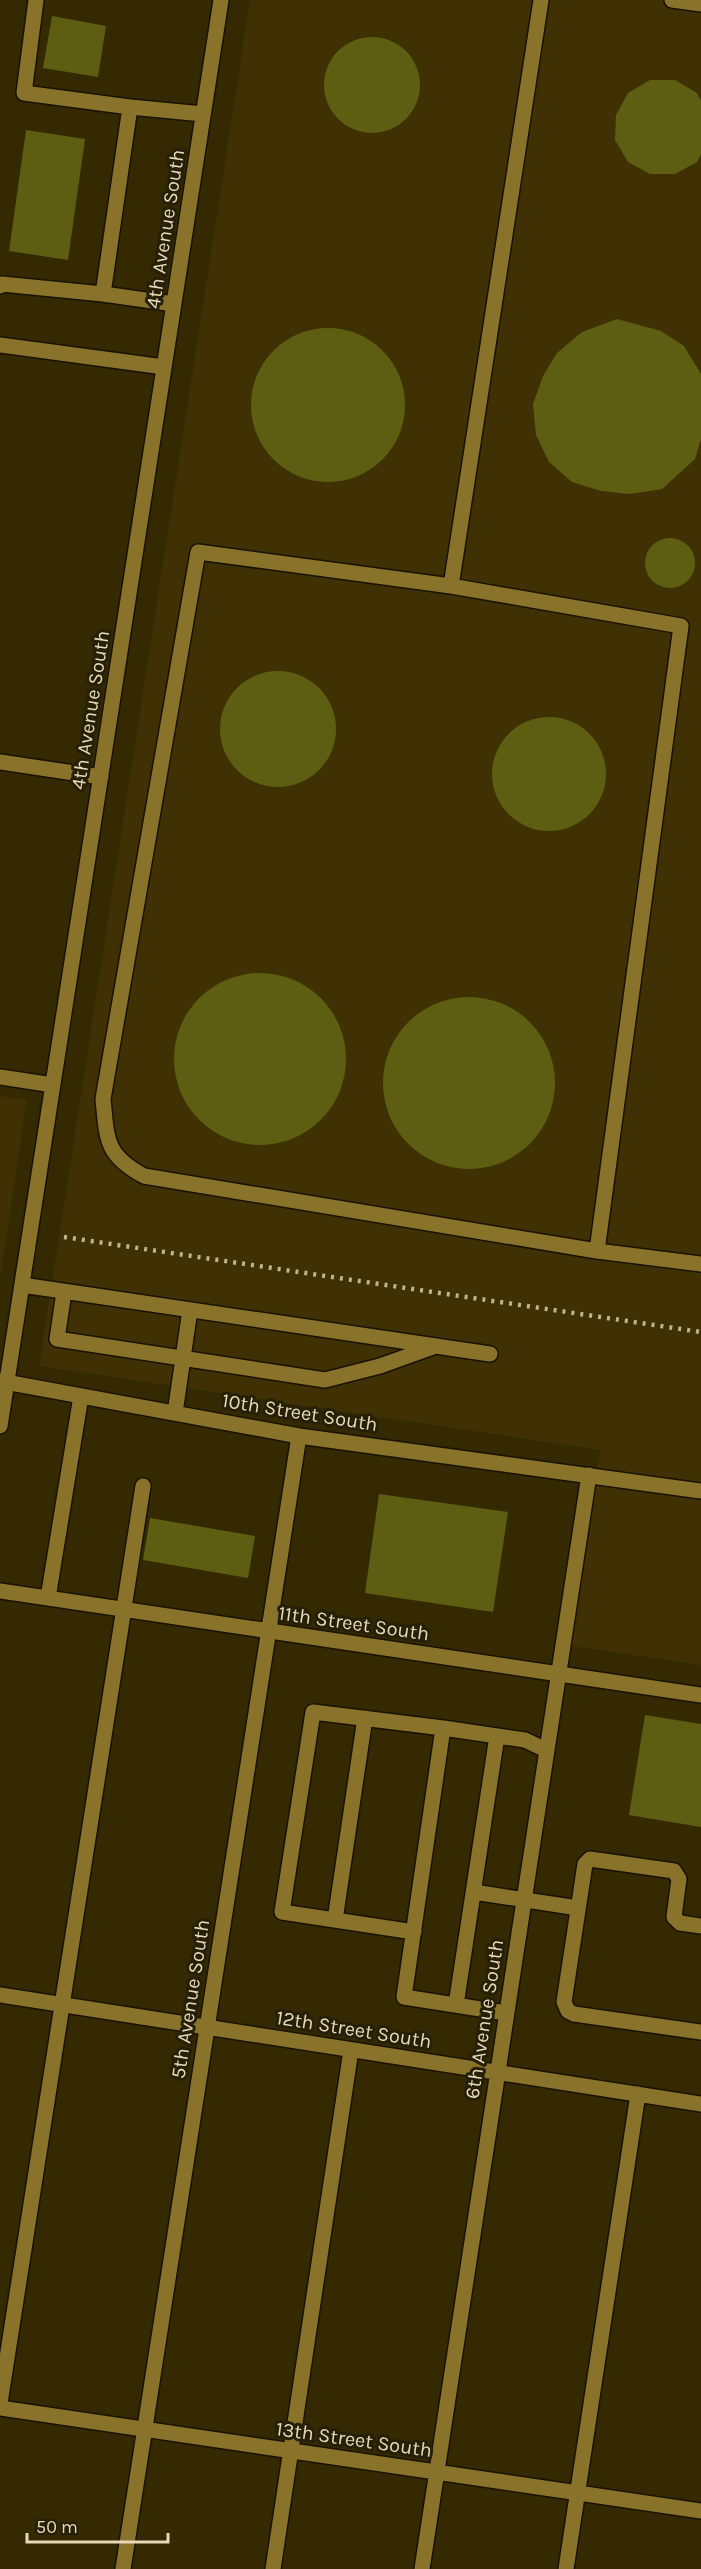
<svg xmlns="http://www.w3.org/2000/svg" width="701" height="2569" font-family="Karla,sans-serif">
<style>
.built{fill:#3f3103}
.building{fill:#5d5e11}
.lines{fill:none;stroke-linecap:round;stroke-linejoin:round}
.minor-casing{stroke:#191200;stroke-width:18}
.minor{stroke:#89722a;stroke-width:15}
.rail{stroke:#c0b390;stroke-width:4.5;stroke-dasharray:3 6;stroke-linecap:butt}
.labels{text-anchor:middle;stroke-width:6;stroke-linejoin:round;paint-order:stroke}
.street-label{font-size:20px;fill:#e6d9b7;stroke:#272009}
</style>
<rect width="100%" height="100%" fill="#352902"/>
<path class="built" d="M250 0H701V1665L571 1646 600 1450 39 1366Z
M0 1096 27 1100 0 1280Z"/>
<path class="building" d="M52 16 106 26 98 77 43 68Z
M324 85a48 48 0 1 1 96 0a48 48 0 1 1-96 0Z
M650 80H675L697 93 701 101V154L697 162 675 174H650L628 162 615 140 616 115 628 93Z
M26 130 85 139 68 260 9 251Z
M617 319 661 331 684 346 701 374V439L695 459 662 489 630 494 601 491 572 482 549 462 536 435 533 404 543 376 557 353 582 332Z
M251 405a77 77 0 1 1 154 0a77 77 0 1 1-154 0Z
M645 563a25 25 0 1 1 50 0a25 25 0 1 1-50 0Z
M220 729a58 58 0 1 1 116 0a58 58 0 1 1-116 0Z
M492 774a57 57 0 1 1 114 0a57 57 0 1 1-114 0Z
M174 1059a86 86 0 1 1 172 0a86 86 0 1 1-172 0Z
M383 1083a86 86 0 1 1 172 0a86 86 0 1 1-172 0Z
M379 1494 508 1512 493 1612 365 1593Z
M150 1518 255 1536 248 1578 143 1560Z
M645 1715 701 1724V1827L629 1815Z"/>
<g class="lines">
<g class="minor-casing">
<path id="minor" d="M36 0 24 93 130 107
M672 0 701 4
M0 286 2 284 103 294
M174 304 103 294 130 107 203 114
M0 345 164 367
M451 586 541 0
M0 762 101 777
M0 1077 53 1085
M597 1251 681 626 451 586 198 552 103 1099C107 1139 105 1155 144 1176L597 1251 701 1264
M22 1285 490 1354
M64 1292 57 1339 325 1380 380 1366 433 1347
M0 1381 299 1436 701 1491
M175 1413 190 1310
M0 1426 221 0
M0 1591 701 1695
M48 1598 81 1396
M474 1892 578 1908
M335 1920 365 1718
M701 1926 680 1923 674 1917 679 1879 674 1871 590 1859 585 1864 564 2002 568 2011 574 2014 701 2032
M414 1932 282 1912 313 1712 443 1728
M0 1995 701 2104
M456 2005 497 1736
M506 2013 404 1997 443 1728 525 1740 546 1750
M0 2403 143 1486
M0 2408 701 2511
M123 2569 299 1436
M273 2569 351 2050
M422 2569 589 1475
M566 2569 638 2094"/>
</g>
<use href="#minor" class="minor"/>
<path class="rail" d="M64 1237 701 1332"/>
</g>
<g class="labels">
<g class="street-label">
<text transform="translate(165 229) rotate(-81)" y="7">4th Avenue South</text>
<text transform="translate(90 710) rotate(-81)" y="7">4th Avenue South</text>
<text transform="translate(300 1412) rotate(9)" y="7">10th Street South</text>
<text transform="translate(354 1623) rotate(8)" y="7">11th Street South</text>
<text transform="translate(190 1999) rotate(-81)" y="7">5th Avenue South</text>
<text transform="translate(484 2019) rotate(-81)" y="7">6th Avenue South</text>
<text transform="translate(354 2029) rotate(9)" y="7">12th Street South</text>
<text transform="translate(354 2439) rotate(8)" y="7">13th Street South</text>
</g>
</g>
<path d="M27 2533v9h141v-9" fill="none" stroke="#e6d9b7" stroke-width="3"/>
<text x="36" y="2533" font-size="18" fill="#e6d9b7" stroke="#272009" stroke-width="4.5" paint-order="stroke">50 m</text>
</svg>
